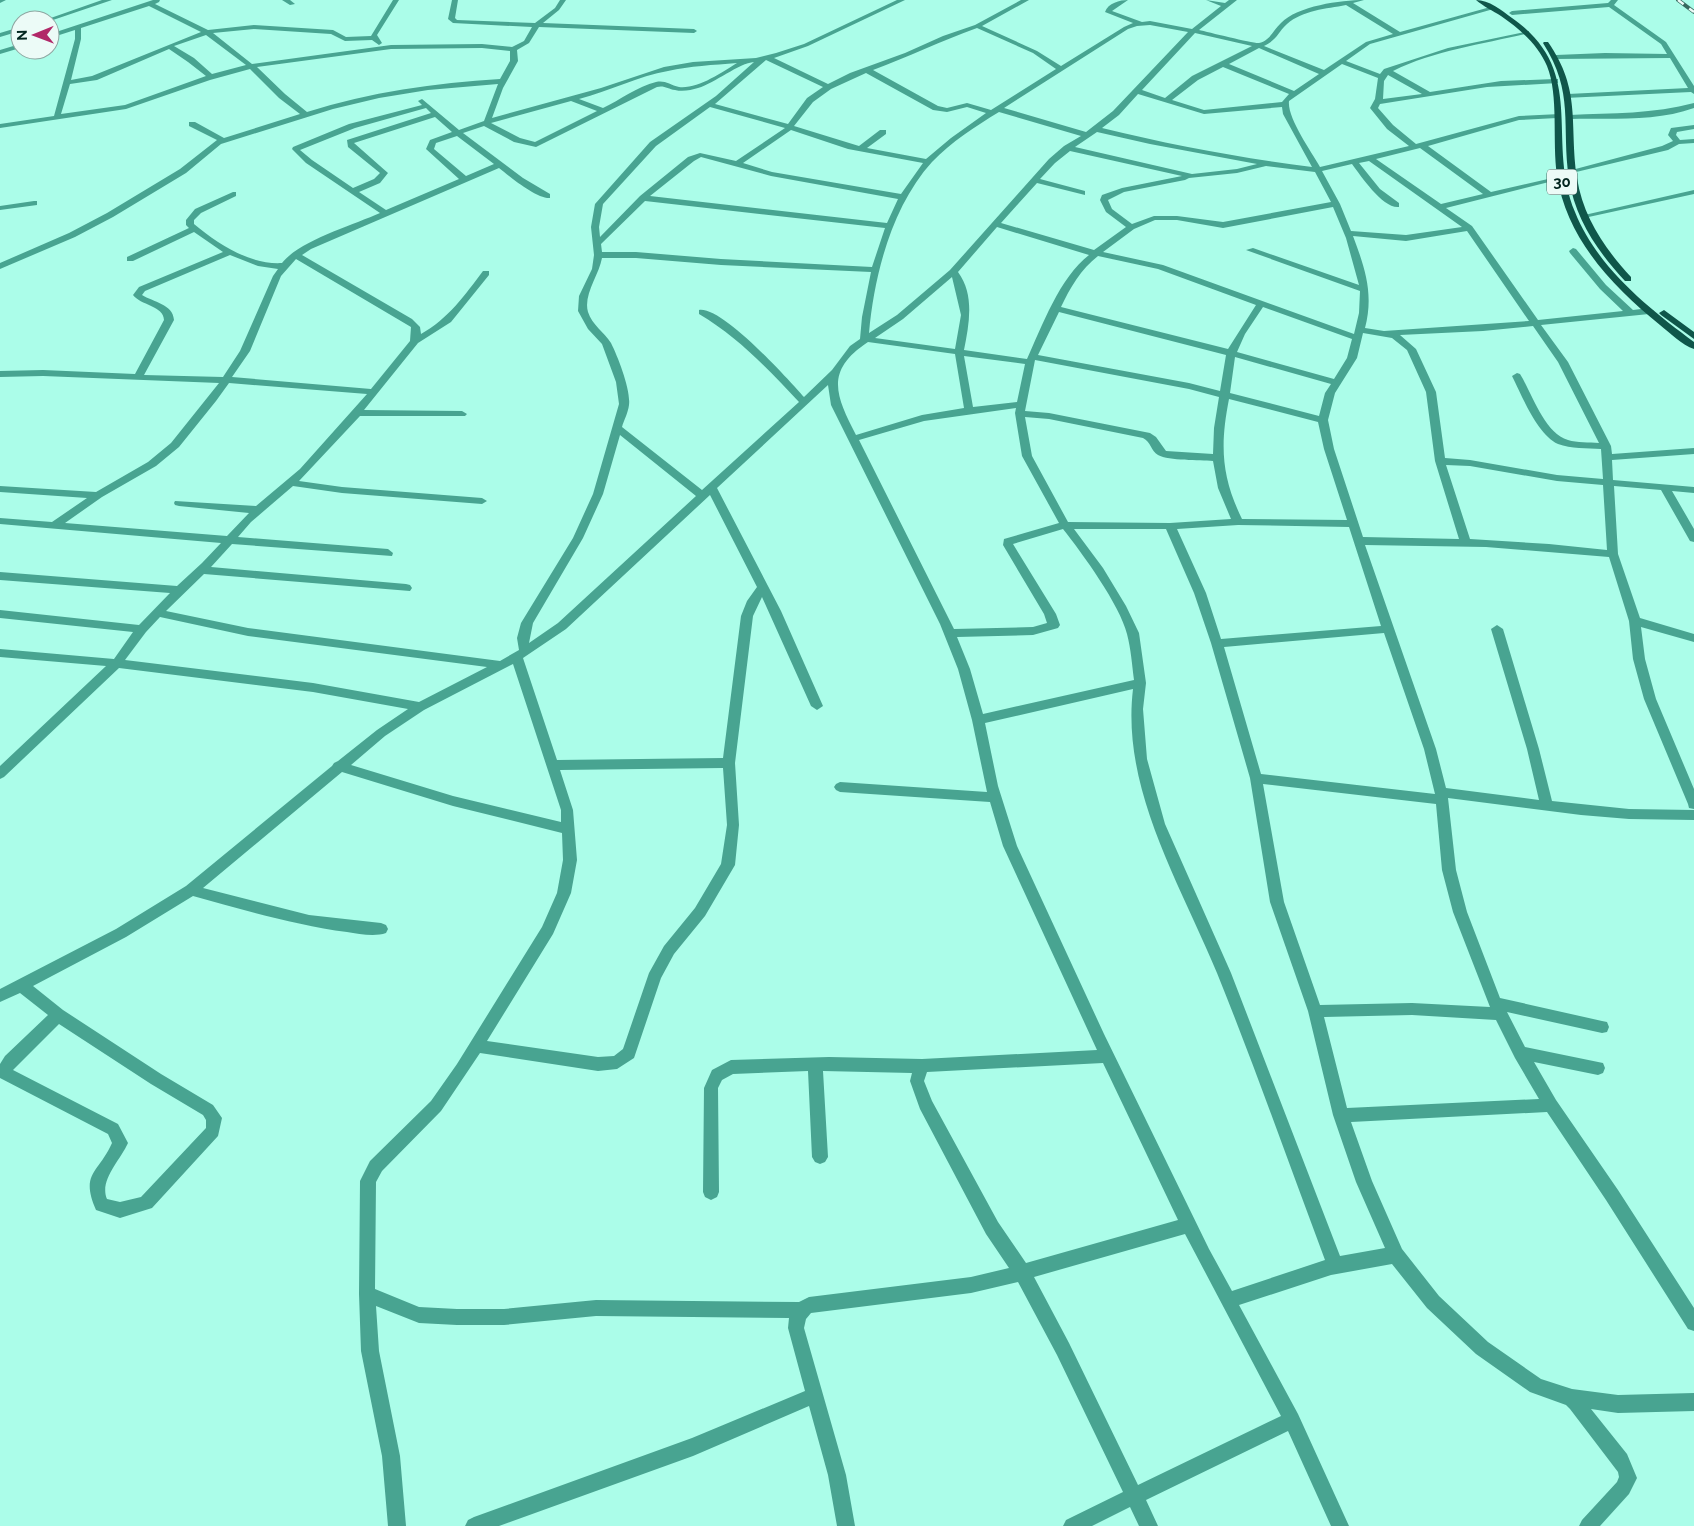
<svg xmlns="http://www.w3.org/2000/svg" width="1694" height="1526" font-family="Raleway,sans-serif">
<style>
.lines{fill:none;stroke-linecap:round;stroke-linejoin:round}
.minor{fill:#48a491;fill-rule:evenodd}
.major{fill:#0f564a;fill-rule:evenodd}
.rail-casing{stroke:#37695e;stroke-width:4}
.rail{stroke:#ecfbf7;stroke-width:2.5;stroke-dasharray:7;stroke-linecap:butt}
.labels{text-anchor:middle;stroke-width:4.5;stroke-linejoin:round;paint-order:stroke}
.shield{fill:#ecfbf7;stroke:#486660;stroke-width:1}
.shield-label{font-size:15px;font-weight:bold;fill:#02261f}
</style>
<rect width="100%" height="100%" fill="#abfde9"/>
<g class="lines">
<path class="minor" d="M0 0H6L0 3Z
M102 0H112L50 21 45 20Z
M153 0H160L159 2 155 4 208 30 254 25 333 30 346 37 371 36 393 0H399L377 35 382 43 379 45 372 40 345 41 331 34 254 29 213 33 252 64 391 45 482 44 512 47 524 41 532 27 453 23 448 19 452 0H458L455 18 457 20 535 23 555 8 560 0H566L559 10 543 23 694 29 697 31 694 33 539 27 529 43 517 50 518 61 503 88 492 118 601 88 664 67 693 62 756 58 776 53 804 44 897 0H905L808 46 774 58 828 84 850 73 905 53 943 36 975 25 1021 0H1029L982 26 1037 51 1061 66 1124 27 1133 23 1105 12C1108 3 1120 0 1128 0L1112 11 1142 22 1150 21 1192 29 1221 6 1206 0 1225 3 1229 0H1237L1199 30C1208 32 1255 44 1259 43 1270 41 1273 30 1281 23 1297 6 1341 0 1364 0L1353 3 1400 32 1494 6 1497 8 1370 44 1346 61 1380 74 1384 69 1448 48 1529 31V33C1484 44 1435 50 1393 71L1430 92 1501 81 1555 79H1558V83L1487 87 1380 104 1378 108 1393 125 1416 144 1519 116 1560 114V118H1557L1519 120 1428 146 1491 192 1561 176 1565 178 1446 208 1472 226 1538 320 1623 311 1600 289 1570 253 1569 251 1573 248 1576 249 1606 285 1633 310 1649 308 1654 311 1649 314 1541 325 1568 362 1611 446 1612 454 1694 448V454L1612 460 1613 480 1694 487V493L1672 491 1694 529V542L1690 541 1661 490 1614 486 1618 554 1640 618 1694 634V642L1641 627 1645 659 1656 699 1694 789V809L1689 808 1688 804 1644 699 1633 659 1629 621 1609 557 1486 547 1365 545 1436 749 1446 788 1539 800 1527 749 1491 629 1497 625 1503 629 1539 749 1552 801 1629 809 1694 810V820L1629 819 1581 815 1448 798 1456 870 1467 912 1500 998 1602 1021 1607 1022 1609 1027 1607 1032 1602 1033 1507 1012 1525 1047 1603 1063 1605 1068 1603 1073 1598 1075 1534 1062 1556 1100 1618 1190 1694 1308V1331L1688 1329 1606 1200 1547 1112 1351 1122 1372 1181 1402 1249 1439 1296 1488 1342 1541 1379 1572 1389 1618 1395 1694 1393V1411L1618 1413 1591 1409 1627 1454 1637 1478 1629 1494 1600 1526H1579L1582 1520 1617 1482 1619 1477 1618 1472 1570 1409 1566 1405 1530 1392 1476 1354 1427 1308 1392 1264 1331 1275 1239 1305 1298 1414 1349 1526H1331L1288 1431 1146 1500 1158 1526H1139L1130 1507 1092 1526H1063L1066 1520 1123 1492 1057 1355 1018 1282 971 1293 811 1313 806 1319 804 1328 846 1475 855 1526H837L828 1475 809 1406 693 1456 499 1526H465L468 1520 474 1517 692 1438 805 1391 788 1328 789 1318 596 1316 504 1325H457L419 1323 376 1306 379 1351 400 1456 406 1526H388L382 1456 361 1351 359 1294 360 1181 370 1161 431 1101 457 1064 542 927 557 893 563 860 562 833 453 806 342 772 203 888 309 915 381 923 386 925 388 929 386 933C375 937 359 934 347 932 295 925 244 910 193 896L126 937 33 986 63 1010 161 1074 213 1105 222 1118 218 1136 152 1208 120 1218 96 1210C80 1173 98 1174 112 1143L108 1134 0 1078V1064L5 1056 48 1015 20 993 0 1002V989L116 929 186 886 332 766 334 763 338 761 377 730 408 709 313 692 119 668 4 777 0 779V766L106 666 0 657V649L114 659 133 632 0 618V610L139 625 170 593 0 580V572L177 586 202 563 221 543 0 524V518L52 522 87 498 0 492V486L96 492 148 462 171 443 219 383 43 376 0 377V371L43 370 135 374 164 320C164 306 140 305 133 295L139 287 223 252 194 232 133 261H127V257L189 228 186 225V220L195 209 233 192H236V196L201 213 194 220V224C218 244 250 265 282 263 299 241 353 225 380 213L306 163 292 149 293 147 349 124 422 105 418 101 422 99 459 130 484 121 498 84 428 90 379 98 333 109 221 144 186 173 113 217 75 237 0 269V263L69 233 107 213 180 169 217 140 189 126V122H195L224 138 300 114 279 98 250 69 210 80 126 109 0 128V124L54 116 75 39V30L50 38V34ZM1346 5 1393 34 1366 42 1324 70 1264 46C1278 39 1277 33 1287 24 1303 10 1326 9 1346 5ZM149 6 201 32 92 76 71 80 81 39V28ZM1150 25 1188 32 1113 111 1086 132 1004 108 1128 29 1137 26ZM977 28 1033 53 1056 69 991 110 967 103 947 108 938 106 873 70C908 57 941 41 977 28ZM1195 33 1252 46 1192 76 1165 98 1142 90ZM206 35 246 65 212 74 194 58 174 46ZM482 48 510 51V61L500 79C435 83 370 92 307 112L285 94 257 67 391 49ZM1259 48 1319 74 1294 91 1229 64ZM169 49 188 62 206 76 125 105 61 114 70 84 97 80ZM766 60 823 87 807 98 788 124 715 104ZM754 62 716 96 650 142 595 204 591 227 594 255 592 269 579 296 578 311 588 329 602 344 616 382 619 404 593 494 573 538 521 623 517 638 519 650 500 661 248 628 166 611 204 574 410 591 412 588 410 585 406 584 211 567 232 544 392 556 393 553 388 549 238 537 251 522 293 486 342 493 482 504 487 501 482 498 342 487 299 481 360 416H465L467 414 462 411 364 410 418 343 451 322 489 275V271H483C465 295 448 319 421 334L420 327 412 319 302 255 311 249 499 168C509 176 537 199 550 198V194L523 178 463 133 484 126 514 142 536 147 657 87C664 85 668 89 675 90 683 92 691 90 698 88 715 83 739 63 754 62ZM737 63C721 73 698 89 679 87 670 85 665 80 656 82 638 86 620 100 603 108L579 99C609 91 639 76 668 71 690 66 713 65 737 63ZM1342 64 1378 78 1375 99 1370 108 1387 129 1409 146 1320 167C1311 151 1287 118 1289 101ZM1223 67 1289 94 1282 102 1204 110 1172 100 1198 80ZM866 73 933 110 947 112 967 107 986 113 951 138 926 159 867 148 886 134V130H880L859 146 794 126 813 102 831 89ZM1388 75 1422 94 1383 99 1384 81ZM1138 94 1204 114 1282 107 1283 114 1312 167C1241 158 1171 145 1102 128L1119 115ZM571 101 597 111 535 142 520 138 491 123ZM710 107 785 128 736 161 700 153 688 157 640 196 600 237 599 227 603 204 656 146ZM426 108 431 113 347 140 348 147 380 173 374 179 353 188 312 160 300 150 355 128ZM999 112 1081 136 1064 146 1049 159 950 270 897 315 869 333C874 275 892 206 932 162 951 142 976 126 999 112ZM435 117 452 132 430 140 426 149 459 179 386 210 359 192 380 183 388 173 354 143ZM791 130 848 149 923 163 901 194 772 172 743 163ZM1097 132 1150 144 1257 164 1237 169 1192 174 1075 147ZM457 136 494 164 466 176 434 149 436 143ZM1420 148 1483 194 1441 204 1376 159ZM1070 151 1182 176 1122 188 1102 195 1100 200 1106 212 1126 227 1094 250 1001 223 1037 183 1085 195V191L1040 179 1055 163ZM701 157 771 176 898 199 887 223 650 196 694 161ZM1369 161 1462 227 1406 235 1351 231 1340 204 1322 171 1352 164C1361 176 1383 209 1399 207V203L1380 189 1359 163ZM1266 166 1315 172 1331 202 1223 222 1177 216H1154L1132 224 1112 209 1108 200 1124 192 1185 180 1189 178 1237 173ZM645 201 885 228 872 267 721 259 636 252H602L601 244ZM1333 207 1346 238 1359 285 1253 248 1246 250 1360 291 1359 313 1354 334 1163 265 1103 252 1134 229 1155 220H1177L1223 228ZM997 227 1089 255C1060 277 1042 326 1027 359L964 350C969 324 975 295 958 272ZM1467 231 1529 321 1384 331 1365 328C1374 294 1365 268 1353 236L1406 241ZM230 255 258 266 278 269 273 276 240 351 223 377 144 375 174 320C173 304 153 302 142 295L145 291ZM1098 256 1158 269 1256 305 1228 349 1061 307C1070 288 1081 269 1098 256ZM602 258H636L721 265 871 272 862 317 860 339 850 346 832 370 804 397C788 379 722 306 699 310V314C738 337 768 369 799 402L702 490 622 427C624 420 628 413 629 405 631 390 618 357 611 343 604 332 592 325 588 312 583 295 599 275 602 258ZM296 259 411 327 410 341 371 389 232 377 250 351 281 276ZM952 277 961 315 955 349 875 338 903 319ZM1263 307 1352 339 1347 358 1334 379 1237 352 1245 334ZM1059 312 1226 355 1220 391 1189 383 1038 355ZM1533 326 1558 362 1599 443C1589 442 1577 443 1568 440 1544 433 1532 393 1520 374L1517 373 1512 376C1522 396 1537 434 1558 444 1571 449 1587 448 1601 449L1603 479 1557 475 1470 460 1445 458 1436 392 1416 349 1400 335 1483 331ZM1363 333 1392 338 1407 350 1426 392 1435 461 1459 539 1363 537 1334 449 1328 420 1335 393 1357 358ZM868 342 955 354 964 408 922 415 856 435C836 396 824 371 868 342ZM964 356 1025 364 1017 402 973 407ZM1235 357 1331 384 1325 393 1319 416 1230 393ZM1035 360 1189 389 1219 397 1214 428 1213 454 1166 451 1156 437 1150 433 1049 413 1025 411ZM229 383 367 394 300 469 256 506 175 501 174 503 175 505 179 506 249 513 227 536 65 523 102 497 156 466 179 447 216 401ZM828 385 831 405 940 624 958 669 972 720 987 792 840 782 836 784 834 787 836 790 840 792 990 802 1003 846 1097 1050 922 1059 829 1057 731 1060 712 1070 704 1088 703 1192 705 1197 711 1200 717 1197 719 1192 718 1088 722 1080 733 1074 808 1071 812 1157 815 1162 820 1164 825 1162 828 1157 823 1071 912 1073 910 1081 920 1109 986 1234 1009 1268 971 1277 809 1297 799 1302 596 1300 504 1309H457L419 1307 375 1289 376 1182 382 1171 441 1111 480 1053 598 1071 617 1069 634 1058 661 978 674 954 705 916 735 865 739 825 735 763 753 616 762 597 811 706 817 710 823 706 781 611 717 488ZM1229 399 1318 422 1324 449 1347 520 1242 519C1221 476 1220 445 1229 399ZM1016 408 1015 413 1022 456 1059 523 1004 539 1003 545 1044 614 1047 623 1033 627 954 629 859 440 924 421ZM1025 417 1049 419 1143 438C1151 442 1151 451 1158 455 1169 461 1200 460 1213 461L1218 488 1231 519 1170 523 1068 522 1032 456ZM620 435 696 496 558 623 529 643 533 623 583 538 603 494ZM1446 465 1470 466 1557 481 1603 485 1607 550 1549 544 1470 539ZM710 495 757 587 747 601 741 616 723 758 557 760 523 658 566 629ZM1238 525 1349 527 1381 626 1221 639 1206 593 1177 529ZM1063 529C1082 553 1120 605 1127 634 1131 649 1132 665 1134 680L983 714 970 669 957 637 1033 635 1058 628 1060 625 1056 614 1013 544ZM1074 529H1166L1194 593 1211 643 1250 778 1270 902 1308 1011 1333 1115 1356 1182 1385 1248 1340 1256 1231 973 1165 824 1147 759 1143 709 1146 683 1139 633 1126 606 1103 568ZM160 617 248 636 487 667 419 702 313 683 125 660 146 632ZM1384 633 1424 749 1435 794 1261 774 1224 647ZM513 664 561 810V822L453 796 351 765 385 736 424 710ZM1133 689C1121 789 1180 883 1217 973 1255 1067 1289 1164 1325 1260L1232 1291 1209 1249 1104 1034 1017 846 998 786 985 723ZM723 768 727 825 721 864 695 908 664 946 649 973 623 1049 614 1056 598 1057 487 1041 553 934 571 893 577 860 573 810 560 770ZM1263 784 1436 804 1442 870 1453 912 1490 1007 1412 1003 1320 1005 1284 902ZM1412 1015 1496 1020 1515 1058 1539 1099 1347 1108 1324 1017ZM59 1024 151 1084 203 1115 206 1120V1128L141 1197 120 1202 107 1199C99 1180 120 1161 128 1143L118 1124 13 1070ZM1103 1063 1178 1220 1026 1263 998 1222 932 1101 924 1081 927 1072ZM1185 1234 1281 1416 1138 1485 1069 1343 1034 1277Z
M282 0H290L295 4 290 5Z
M1611 0H1618L1614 5 1666 42 1694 86V94L1691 92 1565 98V94H1568L1688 88 1670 58 1553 59 1552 57 1556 55 1605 53 1667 54 1661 44 1609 7 1512 15 1509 13 1512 11 1608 3Z
M20 27V31L0 37V33Z
M20 44V48L0 54V50Z
M1694 103V108C1656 122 1610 118 1570 119L1566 117 1570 115C1612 113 1654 114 1694 103Z
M1694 125V129L1677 132 1676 135 1680 140 1694 139V143L1679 144 1668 150 1572 173 1568 171 1662 146 1673 141 1668 135 1671 128Z
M1694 190V194L1584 218 1580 216Z
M34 201H37V205L0 210V206Z"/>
<path class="major" d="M1476 0C1489 0 1501 10 1512 18 1589 72 1545 139 1575 212 1597 267 1647 307 1694 342V349C1682 345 1670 333 1660 325 1612 286 1566 238 1557 175 1552 142 1559 95 1547 66 1538 45 1520 29 1501 16 1493 11 1483 6 1476 0Z
M1544 42H1548C1582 91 1569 124 1577 178 1583 217 1605 249 1631 277V281H1625C1598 252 1575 219 1569 179 1561 125 1575 93 1543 43Z
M1664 310 1694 332V339L1661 315 1659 313Z"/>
<g class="rail-casing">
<path id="rail" d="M1678 0 1694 12"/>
</g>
<use href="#rail" class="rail"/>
</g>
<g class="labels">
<rect class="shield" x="1547" y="169.5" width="30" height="25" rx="4"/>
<g class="shield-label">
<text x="1562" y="187">30</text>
</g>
</g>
<g transform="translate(35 35) rotate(269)"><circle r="24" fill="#ecfbf7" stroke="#8ea6a1"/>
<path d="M0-4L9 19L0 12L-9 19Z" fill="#b12868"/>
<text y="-8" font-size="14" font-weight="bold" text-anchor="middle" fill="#02261f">N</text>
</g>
</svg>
